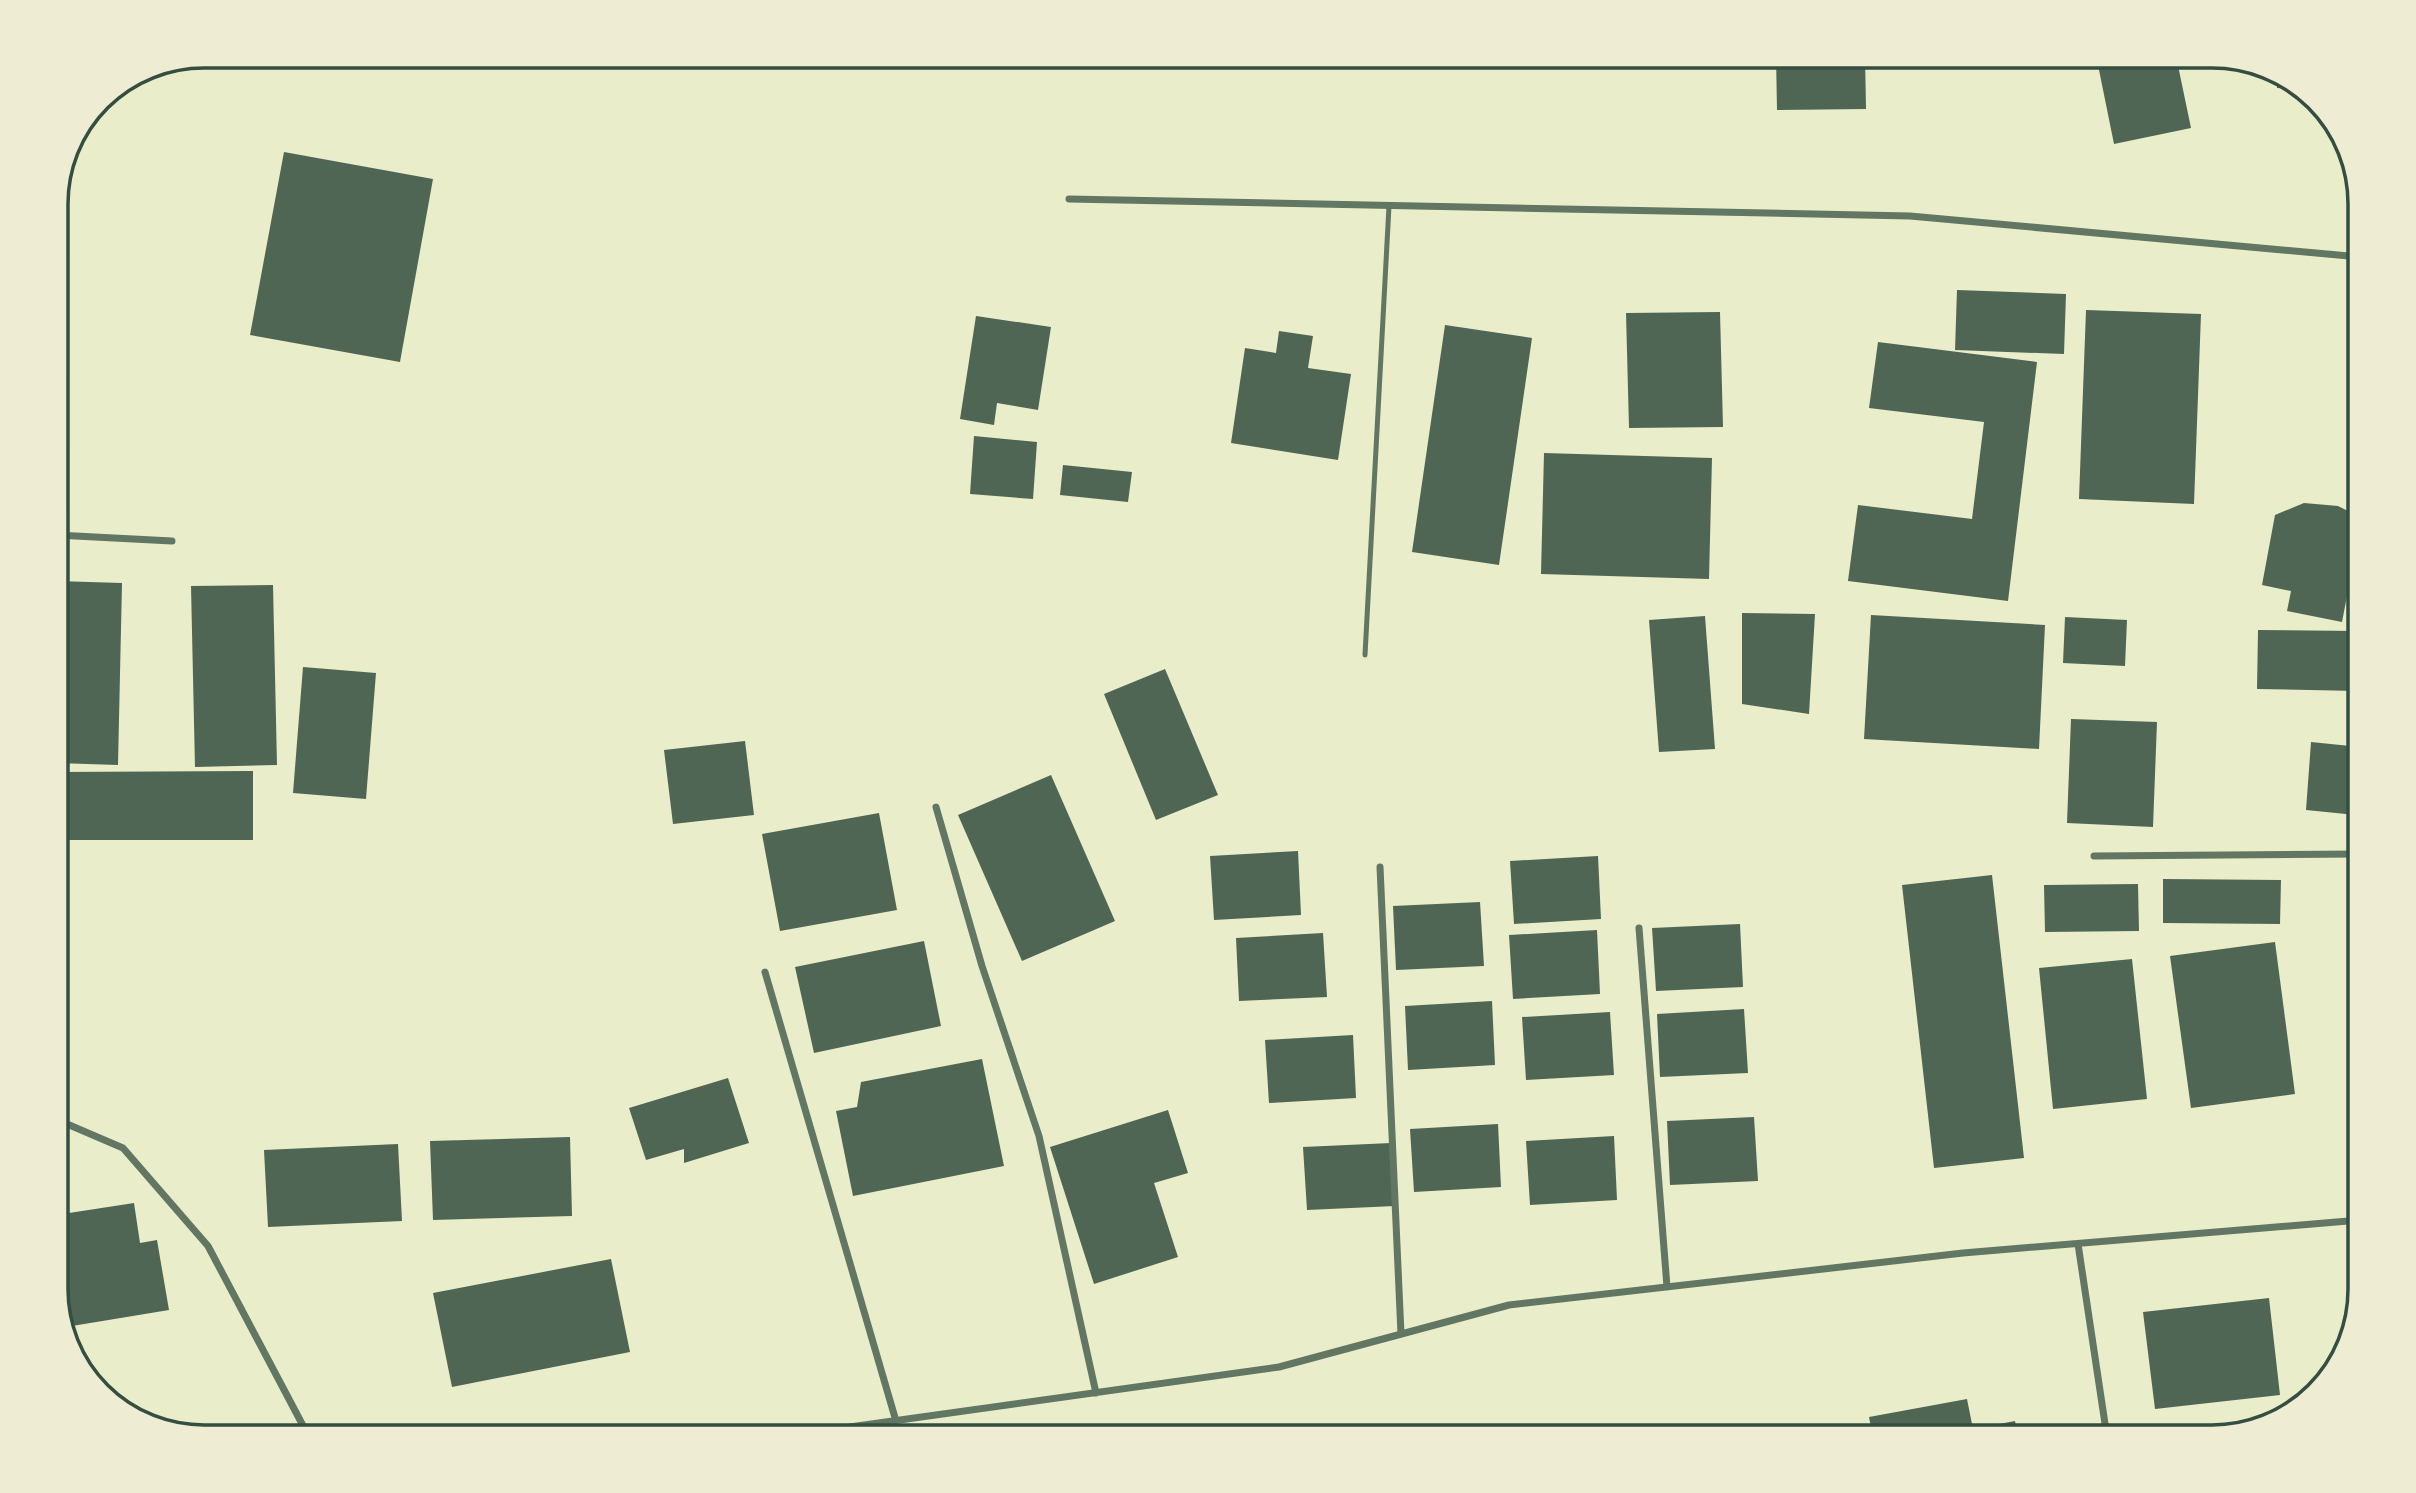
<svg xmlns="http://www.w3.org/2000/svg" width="2416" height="1493" font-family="'IBM Plex Sans',sans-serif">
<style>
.building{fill:#4f6655}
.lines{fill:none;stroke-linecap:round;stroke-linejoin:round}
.service{stroke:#617663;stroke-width:5}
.minor{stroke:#617663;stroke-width:7}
.rim{fill:none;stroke:#344e41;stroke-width:3.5}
</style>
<rect width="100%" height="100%" fill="#e9edc9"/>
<path class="building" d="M207 56 208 61 139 73 148 67Z
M1776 56H1865L1866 109 1777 110Z
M2145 56H2176L2191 128 2114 144 2098 65Z
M2277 74 2286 76 2300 89 2277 88Z
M284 152 433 179 400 362 250 335Z
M1957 290 2066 294 2064 354 1955 350Z
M2086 310 2201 314 2194 504 2079 499Z
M1720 312 1723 427 1629 428 1626 313Z
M976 316 1051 327 1038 410 997 403 994 425 960 419Z
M1445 325 1532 338 1499 565 1412 552Z
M1279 331 1313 336 1308 368 1351 374 1338 460 1231 443 1245 348 1276 353Z
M1878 342 2037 362 2008 601 1848 581 1858 505 1972 519 1984 422 1869 408Z
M974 436 1037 442 1033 499 970 494Z
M1544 453 1712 458 1709 579 1541 574Z
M1063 465 1132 472 1128 502 1060 495Z
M2304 503 2338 506 2360 517V588L2348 591 2342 622 2287 611 2291 591 2262 585 2275 515Z
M56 581 122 583 118 765 56 763Z
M273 585 277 765 195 767 191 586Z
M1742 613 1815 614 1809 714 1742 704Z
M1871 615 2045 625 2039 749 1864 739Z
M1705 616 1715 749 1659 752 1649 620Z
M2065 617 2127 620 2125 666 2063 663Z
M2258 630 2358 631 2357 691 2257 689Z
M303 667 376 673 366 799 293 793Z
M1165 669 1218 795 1156 820 1104 694Z
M2071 719 2157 722 2153 827 2067 823Z
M745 741 754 815 673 824 664 750Z
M2311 742 2360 747 2356 815 2306 810Z
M253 771V840H56V772Z
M1051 775 1115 921 1022 961 958 815Z
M879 813 897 910 780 931 762 834Z
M1298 851 1301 915 1214 920 1210 856Z
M1598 856 1601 919 1514 924 1510 861Z
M1992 875 2024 1158 1934 1168 1902 885Z
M2163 879 2281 880 2280 924 2163 923Z
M2138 884 2139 931 2045 932 2044 885Z
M1480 902 1484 966 1396 970 1393 906Z
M1740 924 1743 987 1656 991 1652 928Z
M1597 930 1600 994 1513 999 1509 935Z
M1323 933 1327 997 1239 1001 1236 938Z
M924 941 941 1026 814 1053 795 967Z
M2275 942 2295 1094 2191 1108 2170 956Z
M2132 959 2147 1099 2053 1109 2039 968Z
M1492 1001 1495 1065 1408 1070 1405 1006Z
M1744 1009 1748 1073 1660 1077 1657 1014Z
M1610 1012 1614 1075 1526 1080 1522 1017Z
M1353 1035 1356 1098 1269 1103 1265 1040Z
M982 1059 1004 1166 853 1196 836 1111 857 1107 861 1082Z
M728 1078 749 1143 684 1163V1149L646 1160 629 1108Z
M1168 1110 1188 1173 1154 1183 1178 1257 1094 1284 1050 1147Z
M1754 1117 1758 1181 1670 1185 1667 1121Z
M1498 1124 1501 1187 1414 1192 1410 1129Z
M1614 1136 1617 1200 1530 1205 1526 1141Z
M570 1137 572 1216 433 1220 430 1141Z
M1391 1143 1395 1206 1307 1210 1303 1147Z
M398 1144 402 1221 268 1227 264 1150Z
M134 1203 140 1243 157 1240 169 1310 66 1327 56 1266V1215Z
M611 1259 630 1352 452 1387 433 1293Z
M2269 1298 2280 1395 2155 1409 2143 1312Z
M1967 1399 1973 1429 2015 1421 2018 1437H1873L1869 1417Z"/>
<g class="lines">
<path class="service" d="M1365 655 1389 206"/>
<path class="minor" d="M1069 199 1910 216 2360 257
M56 535 172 541
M936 807 982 966 1039 1136 1096 1393
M2094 856 2360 854
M1380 867 1401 1334
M1639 928 1667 1287
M765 972 896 1421
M56 1122 60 1121 123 1148 208 1246 309 1437
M2078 1244 2107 1437
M778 1437 1279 1367 1509 1305 1963 1253 2360 1220"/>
</g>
<path d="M0 0H2416V1493H0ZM204 68H2212A136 136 0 0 1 2348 204V1289A136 136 0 0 1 2212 1425H204A136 136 0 0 1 68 1289V204A136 136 0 0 1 204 68Z" fill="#eeecd3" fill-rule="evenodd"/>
<path class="rim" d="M204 68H2212A136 136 0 0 1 2348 204V1289A136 136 0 0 1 2212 1425H204A136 136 0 0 1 68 1289V204A136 136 0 0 1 204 68Z"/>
</svg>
